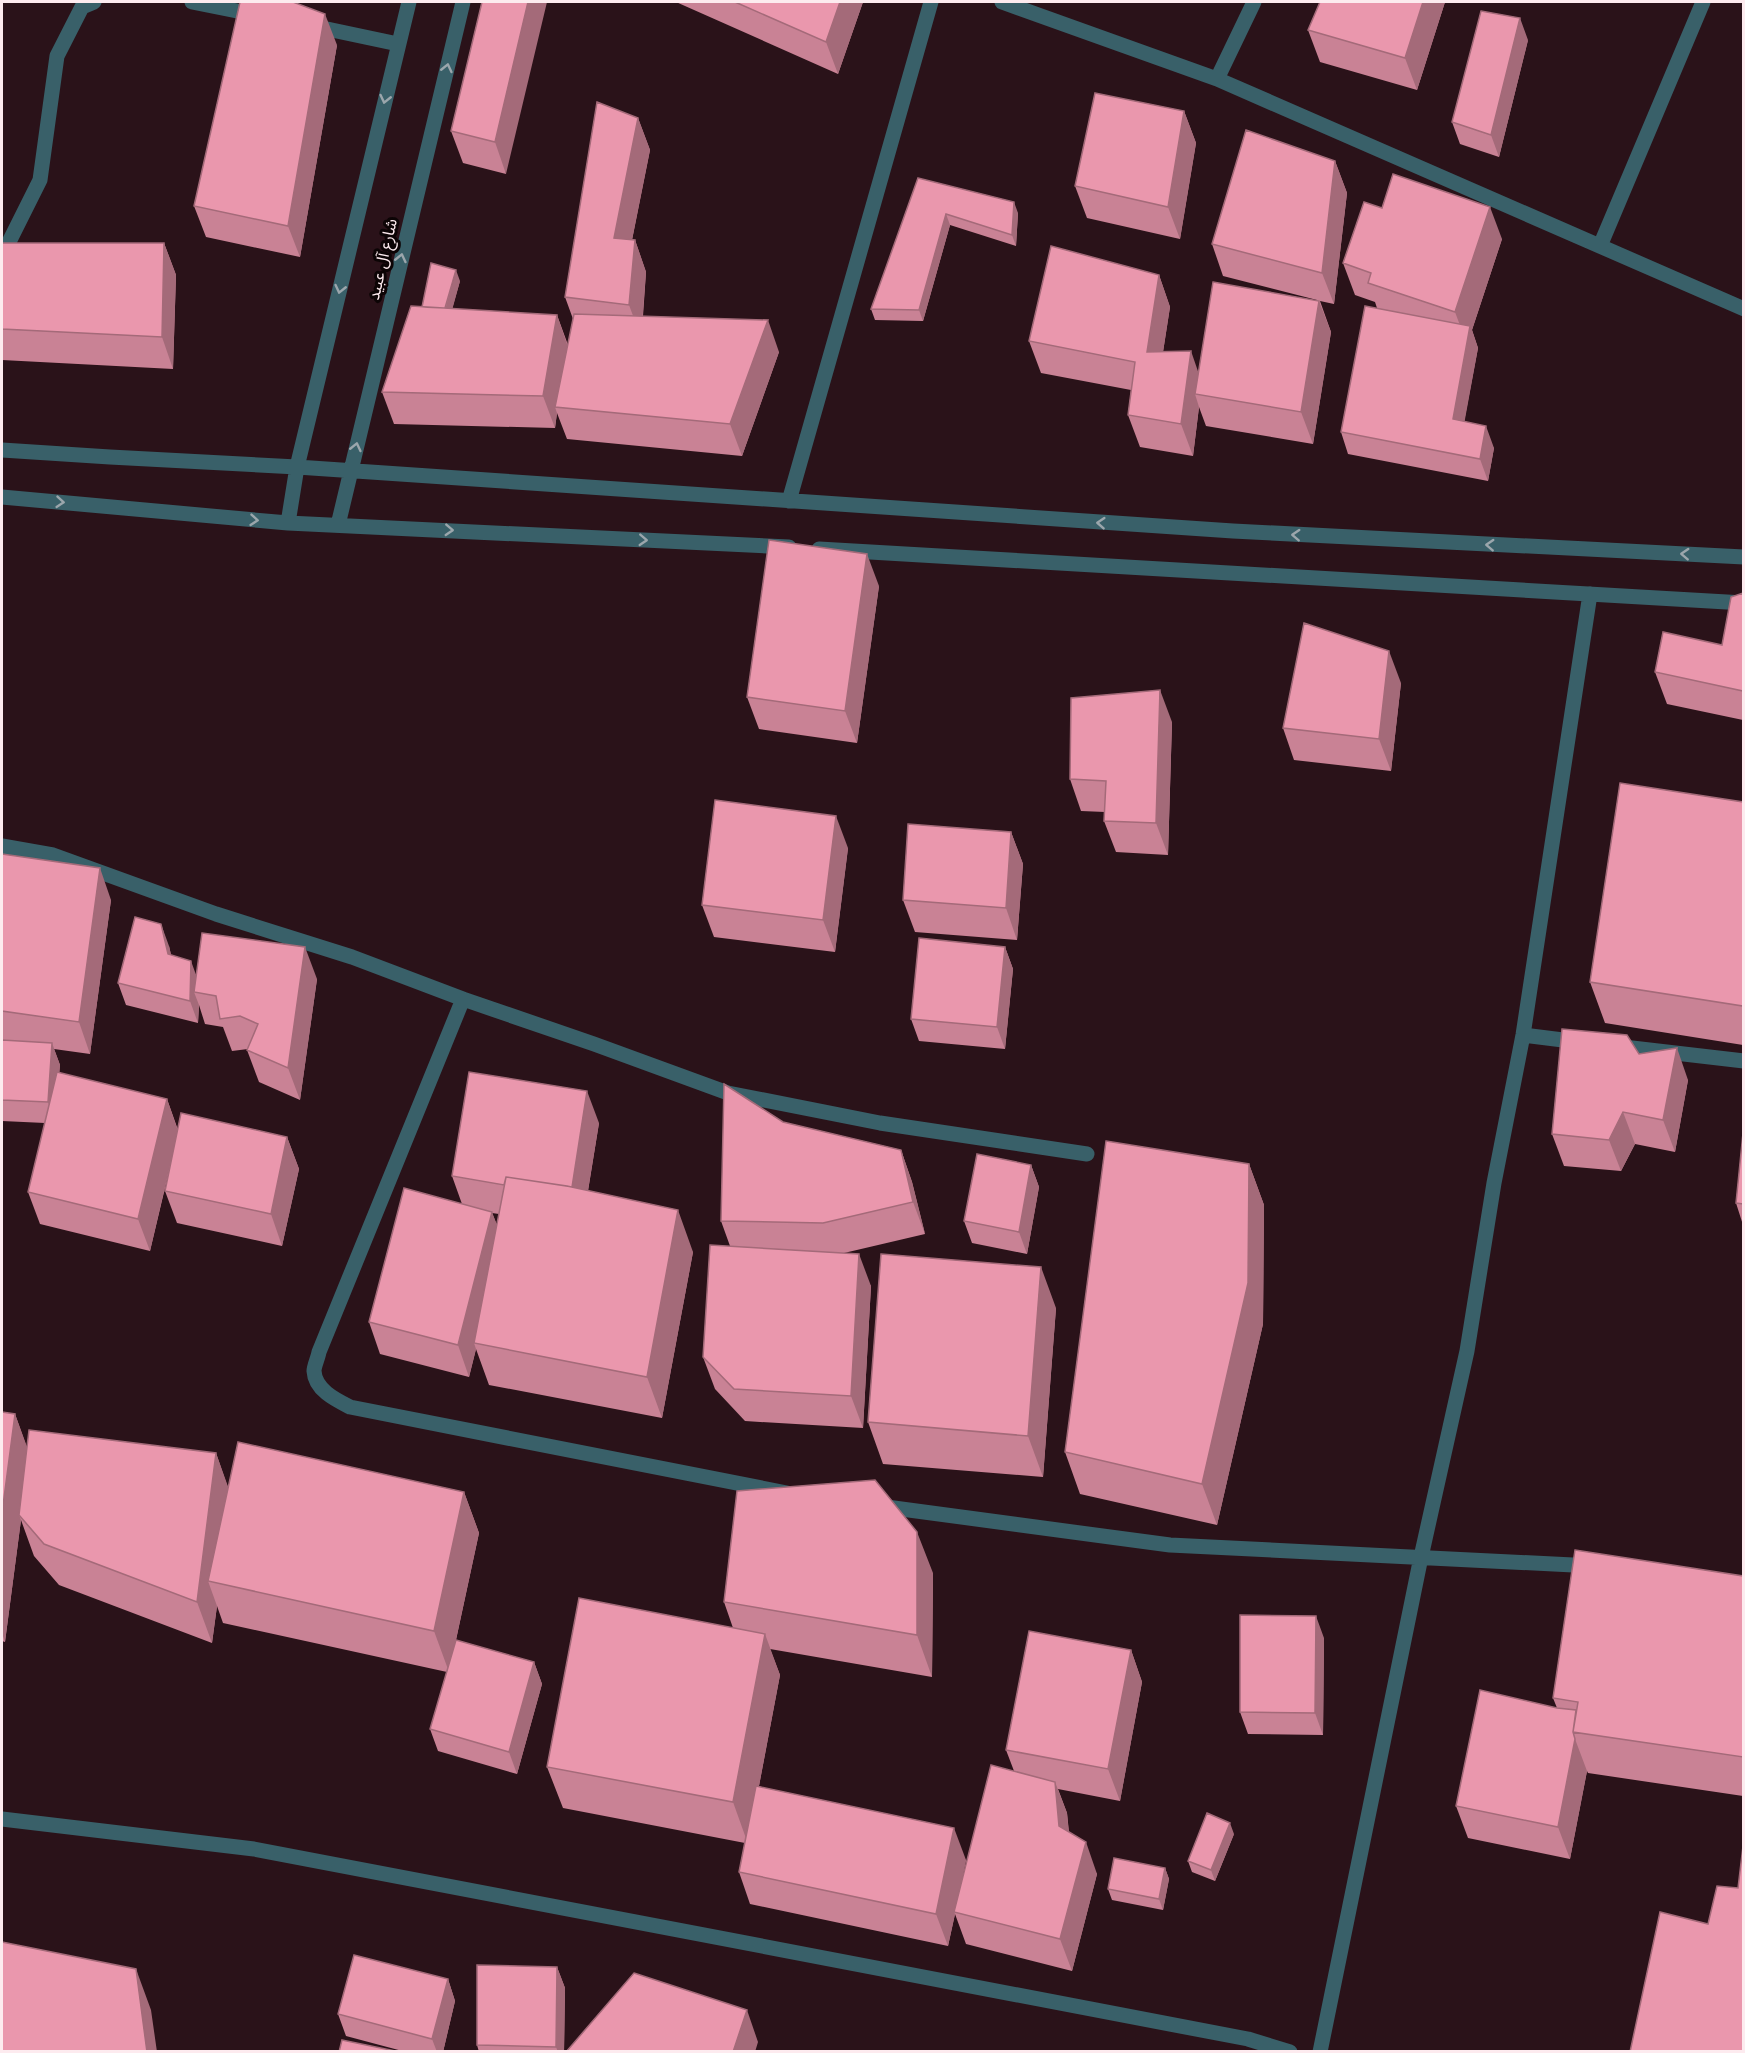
<svg xmlns="http://www.w3.org/2000/svg" width="1745" height="2053" font-family="Arial,'Noto Sans Arabic',sans-serif">
<style>
.lines{fill:none;stroke-linecap:round;stroke-linejoin:round}
.minor{stroke:#396069;stroke-width:15}
.wall{fill:#c98295;fill-rule:evenodd}
.shaded-wall{fill:#a46a79}
.building{fill:#ea97ad;stroke:#a46a79;stroke-width:1.5}
.oneway{stroke:#9ba6ac}
.labels{text-anchor:middle;stroke-width:6;stroke-linejoin:round;paint-order:stroke}
.street-label{font-size:16px;fill:#fdebef;stroke:#0c0405}
</style>
<rect width="100%" height="100%" fill="#2a1219"/>
<g class="lines">
<path class="minor" d="M192 2 257 15
M1002 2 1217 79 1744 309
M313 26 398 44
M1217 79 1254 2
M1600 246 1703 2
M2 248 7 246 40 180 57 56 82 7 94 2
M2 450 110 457 297 467 1233 531 1744 557
M2 497 288 523 789 547
M789 501 931 2
M288 523 297 467 409 2
M338 525 463 2
M819 549 1744 603
M2 846 53 855 216 914 352 957 463 999 594 1044 728 1093 880 1123 1087 1154
M463 999 319 1352C318 1358 314 1366 314 1371 315 1390 336 1400 350 1407L787 1493
M1523 1035 1579 1042
M1615 1046 1744 1061
M879 1506 1170 1545 1593 1566
M2 1819 254 1849 1248 2039 1290 2052
M1320 2052 1421 1557 1467 1351 1494 1183 1523 1035 1590 594"/>
</g>
<path class="wall" d="M482 2 506 174 463 163 451 131Z
M676 2H863L838 74Z
M1320 2H1445L1417 90 1320 62 1308 30Z
M1528 40 1499 157 1460 144 1452 122Z
M337 45 300 257 206 237 194 206Z
M1184 111 1196 143 1180 239 1087 218 1075 186Z
M638 118 650 150 632 240H635L646 272 643 316 779 352 742 456 567 439 557 413 555 428 394 424 382 392 422 307 460 281 452 309 557 315 568 345 573 319 565 297Z
M1335 161 1347 193 1334 304 1320 301 1331 332 1313 444 1206 426 1199 407 1193 456 1140 447 1128 415 1131 390 1041 373 1029 341 1159 275 1170 307 1163 352 1198 372 1317 300 1223 276 1212 244Z
M918 178 1018 213 1016 246 950 225 923 321 875 320 871 309Z
M1382 208 1502 239 1472 330 1478 348 1464 422 1494 448 1488 481 1348 454 1341 432 1377 308 1375 302 1355 295 1343 263Z
M2 243H164L176 275 173 369 2 360Z
M879 586 857 743 759 729 747 697Z
M1743 593V720L1667 704 1655 672 1722 645Z
M1401 683 1391 771 1294 760 1283 728Z
M1172 722 1168 855 1116 852 1104 821 1105 812 1081 811 1070 779Z
M1743 802V1045L1605 1023 1590 982Z
M1011 832 1023 864 1017 940 915 932 903 900Z
M848 848 835 952 714 937 702 905Z
M2 854 111 900 90 1054 54 1049 60 1065 59 1073 167 1099 178 1130 287 1137 299 1169 282 1246 177 1223 165 1191 174 1150 150 1251 40 1224 28 1192 45 1123 2 1121Z
M169 946 171 955 196 975 317 979 300 1100 259 1082 247 1050 248 1049 232 1051 223 1027 205 1024 199 1005 198 1023 126 1005 118 983Z
M1005 947 1013 969 1005 1049 919 1041 911 1019Z
M1639 1054 1688 1080 1675 1152 1635 1144 1621 1171 1564 1166 1552 1134Z
M783 1122 901 1150 912 1182 925 1234 844 1253 871 1286 863 1428 745 1421 715 1389 703 1357 730 1246 721 1221Z
M599 1123 588 1191 693 1252 662 1418 489 1385 476 1349 469 1377 380 1354 369 1322 462 1204 452 1176ZM492 1213 499 1214 497 1225Z
M1743 1133V1225L1736 1203Z
M1249 1164 1264 1205 1263 1324 1217 1525 1080 1494 1065 1452Z
M1031 1165 1039 1187 1027 1254 972 1243 964 1221Z
M1056 1308 1043 1477 883 1464 868 1422Z
M2 1412 15 1414 27 1448 216 1453 228 1488 464 1492 479 1533 456 1640 534 1662 542 1684 517 1774 438 1751 430 1729 447 1672 223 1623 217 1606 212 1643 59 1585 34 1556 21 1520 5 1642 2 1641Z
M933 1573 932 1677 770 1649 780 1675 759 1786 966 1860 960 1889 1014 1771 1006 1750 1131 1650 1142 1682 1120 1801 1058 1789 1067 1813 1069 1832 1097 1874 1072 1971 966 1944 955 1914 948 1946 750 1904 739 1872 745 1843 563 1808 547 1767 733 1628 724 1602Z
M1743 1576V1796L1588 1773 1587 1771 1570 1859 1468 1838 1456 1806 1557 1708 1553 1698Z
M1324 1638 1323 1735 1248 1734 1240 1712Z
M1234 1834 1215 1881 1192 1872 1188 1861Z
M1165 1868 1169 1879 1163 1910 1112 1900 1108 1889Z
M557 1967 565 1988 564 2052H479L477 2045Z
M448 1979 455 2001 443 2052H406L346 2036 338 2014Z"/>
<path class="shaded-wall" d="M528 2H547L506 174 495 142Z
M840 2H863L838 74 826 42Z
M1423 2H1445L1417 90 1405 58Z
M325 14 337 45 300 257 288 226Z
M1520 18 1528 40 1499 157 1491 135Z
M1184 111 1196 143 1180 239 1168 207Z
M638 118 650 150 626 270 614 238Z
M1335 161 1347 193 1334 304 1322 273Z
M1014 202 1018 213 1016 246 1012 235Z
M1490 207 1502 239 1472 330 1478 348 1461 441 1453 419 1467 344 1455 312Z
M946 214 950 225 923 321 919 310Z
M635 240 646 272 641 337 629 305Z
M164 243 176 275 173 369 162 337Z
M456 270 460 281 448 325 444 314Z
M1159 275 1170 307 1158 384 1147 352Z
M1319 301 1331 332 1313 444 1301 412Z
M557 315 568 347 555 407 557 413 555 428 543 396Z
M768 320 779 352 742 456 730 424Z
M1191 351 1202 383 1195 394 1199 407 1193 456 1181 424Z
M1486 426 1494 448 1488 481 1480 459Z
M867 554 879 586 857 743 845 711Z
M1389 651 1401 683 1391 771 1379 739Z
M1160 690 1172 722 1168 855 1156 823Z
M836 816 848 848 835 952 823 920Z
M1011 832 1023 864 1017 940 1006 908Z
M100 868 111 900 90 1054 79 1022Z
M161 924 169 946 176 976 168 954Z
M305 947 317 979 300 1100 288 1068Z
M1005 947 1013 969 1005 1049 997 1027Z
M191 961 199 983 194 992 199 1005 198 1023 190 1001Z
M52 1043 60 1065 56 1124 48 1102Z
M1677 1048 1688 1080 1675 1152 1663 1120Z
M587 1091 599 1123 582 1227 570 1195Z
M167 1099 178 1131 150 1251 138 1219Z
M1623 1112 1635 1144 1621 1171 1609 1140Z
M287 1137 299 1169 282 1246 271 1214Z
M901 1150 912 1182 925 1234 913 1202Z
M1249 1164 1264 1205 1263 1324 1217 1525 1202 1484Z
M1031 1165 1039 1187 1027 1254 1019 1232Z
M678 1210 693 1252 662 1418 647 1377Z
M492 1212 504 1244 474 1343 476 1349 469 1377 458 1345Z
M859 1254 871 1286 863 1428 851 1396Z
M1041 1267 1056 1308 1043 1477 1028 1436Z
M15 1414 30 1455 19 1515 21 1520 5 1642 2 1633V1513Z
M216 1453 231 1495 208 1581 217 1606 212 1643 197 1602Z
M464 1492 479 1533 449 1672 434 1631Z
M917 1532 933 1573 932 1677 917 1635Z
M1316 1616 1324 1638 1323 1735 1315 1713Z
M765 1634 780 1675 748 1844 733 1802Z
M1131 1650 1142 1682 1120 1801 1108 1769Z
M534 1662 542 1684 517 1774 509 1752Z
M1575 1739 1587 1771 1570 1859 1558 1827Z
M1055 1782 1067 1813 1071 1858 1059 1826Z
M1230 1823 1234 1834 1215 1881 1211 1870Z
M954 1828 966 1860 955 1912H954L955 1914 948 1946 936 1914Z
M1086 1842 1097 1874 1072 1971 1060 1939Z
M1165 1868 1169 1879 1163 1910 1159 1899Z
M557 1967 565 1988 564 2052H558L556 2047Z
M136 1969 151 2010 157 2052H147Z
M448 1979 455 2001 443 2052H437L432 2039Z
M747 2010 758 2042 755 2052H733Z"/>
<path class="building" d="M240 2H293L325 14 288 226 194 206Z
M482 2H528L495 142 451 131Z
M735 2H840L826 42Z
M1320 2H1423L1405 58 1308 30Z
M1481 11 1520 18 1491 135 1452 122Z
M1095 93 1184 111 1168 207 1075 186Z
M597 102 638 118 614 238 635 240 629 305 565 297Z
M1246 130 1335 161 1322 273 1212 244Z
M1393 174 1490 207 1455 312 1368 283 1371 273 1343 263 1364 202 1382 208Z
M918 178 1014 202 1012 235 946 214 919 310 871 309Z
M2 243H164L162 337 2 329Z
M1051 246 1159 275 1147 352 1191 351 1181 424 1128 415 1135 362 1029 341Z
M431 263 456 270 445 308 422 307Z
M1213 282 1319 301 1301 412 1195 394Z
M411 306 557 315 543 396 382 392Z
M1365 306 1470 326 1453 419 1486 426 1480 459 1341 432Z
M574 314 768 320 730 424 555 407Z
M769 540 867 554 845 711 747 697Z
M1743 593V691L1655 672 1663 632 1722 645 1731 597Z
M1304 623 1389 651 1379 739 1283 728Z
M1160 690 1156 823 1104 821 1106 781 1070 779 1071 698Z
M1620 783 1743 802V1006L1590 982Z
M715 800 836 816 823 920 702 905Z
M908 824 1011 832 1006 908 903 900Z
M2 854 100 868 79 1022 2 1011Z
M135 917 161 924 168 954 191 961 190 1001 118 983Z
M202 933 305 947 288 1068 247 1050 258 1024 240 1016 220 1019 216 996 194 992Z
M919 938 1005 947 997 1027 911 1019Z
M1562 1029 1627 1035 1639 1054 1677 1048 1663 1120 1623 1112 1609 1140 1552 1134Z
M2 1040 52 1043 48 1102 2 1100Z
M57 1072 167 1099 138 1219 28 1192Z
M469 1072 587 1091 572 1187 506 1177 504 1185 452 1176Z
M724 1084 783 1122 901 1150 913 1202 823 1223 721 1221Z
M181 1113 287 1137 271 1214 165 1191Z
M1743 1133V1204L1736 1203Z
M1106 1141 1249 1164 1248 1283 1202 1484 1065 1452Z
M977 1154 1031 1165 1019 1232 964 1221Z
M506 1177 567 1186 678 1210 647 1377 474 1343Z
M404 1188 492 1212 458 1345 369 1322Z
M710 1245 859 1254 851 1396 734 1389 703 1357Z
M881 1254 1041 1267 1028 1436 868 1422Z
M2 1412 15 1414 2 1513Z
M29 1430 216 1453 197 1602 44 1544 19 1515Z
M238 1442 464 1492 434 1631 208 1581Z
M875 1480 917 1532V1635L724 1602 737 1491Z
M1575 1550 1743 1576V1757L1573 1732 1578 1702 1553 1698Z
M579 1598 765 1634 733 1802 547 1767Z
M1240 1615 1316 1616 1315 1713 1240 1712Z
M1029 1631 1131 1650 1108 1769 1006 1750Z
M456 1640 534 1662 509 1752 430 1729Z
M1480 1690 1557 1708 1576 1710 1573 1732 1575 1739 1558 1827 1456 1806Z
M991 1765 1055 1782 1059 1826 1086 1842 1060 1939 954 1912Z
M756 1786 954 1828 936 1914 739 1872Z
M1207 1813 1230 1823 1211 1870 1188 1861Z
M1743 1846V2052H1630L1660 1912 1708 1924 1717 1886 1738 1888Z
M1114 1858 1165 1868 1159 1899 1108 1889Z
M2 1942 136 1969 147 2052H2Z
M354 1955 448 1979 432 2039 338 2014Z
M477 1965 557 1967 556 2047 477 2045Z
M634 1973 747 2010 733 2052H566Z
M342 2040 400 2052H339Z"/>
<defs><path id="oneway-chevron" d="M-2-3.5L2.5 0L-2 3.5" fill="none" stroke-width="1.6" stroke-linecap="round" stroke-linejoin="round" transform="scale(1.5)"/></defs>
<g class="oneway">
<use href="#oneway-chevron" transform="translate(447 68) rotate(-77)"/>
<use href="#oneway-chevron" transform="translate(385 99) rotate(103)"/>
<use href="#oneway-chevron" transform="translate(401 258) rotate(-77)"/>
<use href="#oneway-chevron" transform="translate(340 289) rotate(103)"/>
<use href="#oneway-chevron" transform="translate(356 447) rotate(-77)"/>
<use href="#oneway-chevron" transform="translate(60 502) rotate(5)"/>
<use href="#oneway-chevron" transform="translate(254 520) rotate(5)"/>
<use href="#oneway-chevron" transform="translate(1101 523) rotate(-176)"/>
<use href="#oneway-chevron" transform="translate(449 530) rotate(3)"/>
<use href="#oneway-chevron" transform="translate(1296 535) rotate(-177)"/>
<use href="#oneway-chevron" transform="translate(643 540) rotate(3)"/>
<use href="#oneway-chevron" transform="translate(1490 545) rotate(-177)"/>
<use href="#oneway-chevron" transform="translate(1685 554) rotate(-177)"/>
</g>
<g class="labels">
<g class="street-label">
<text transform="translate(382 259) rotate(-77)" y="6">شارع آل عبيد</text>
</g>
</g>
<rect width="1745" height="2053" fill="none" stroke="#fdebef" stroke-width="6"/>
</svg>
